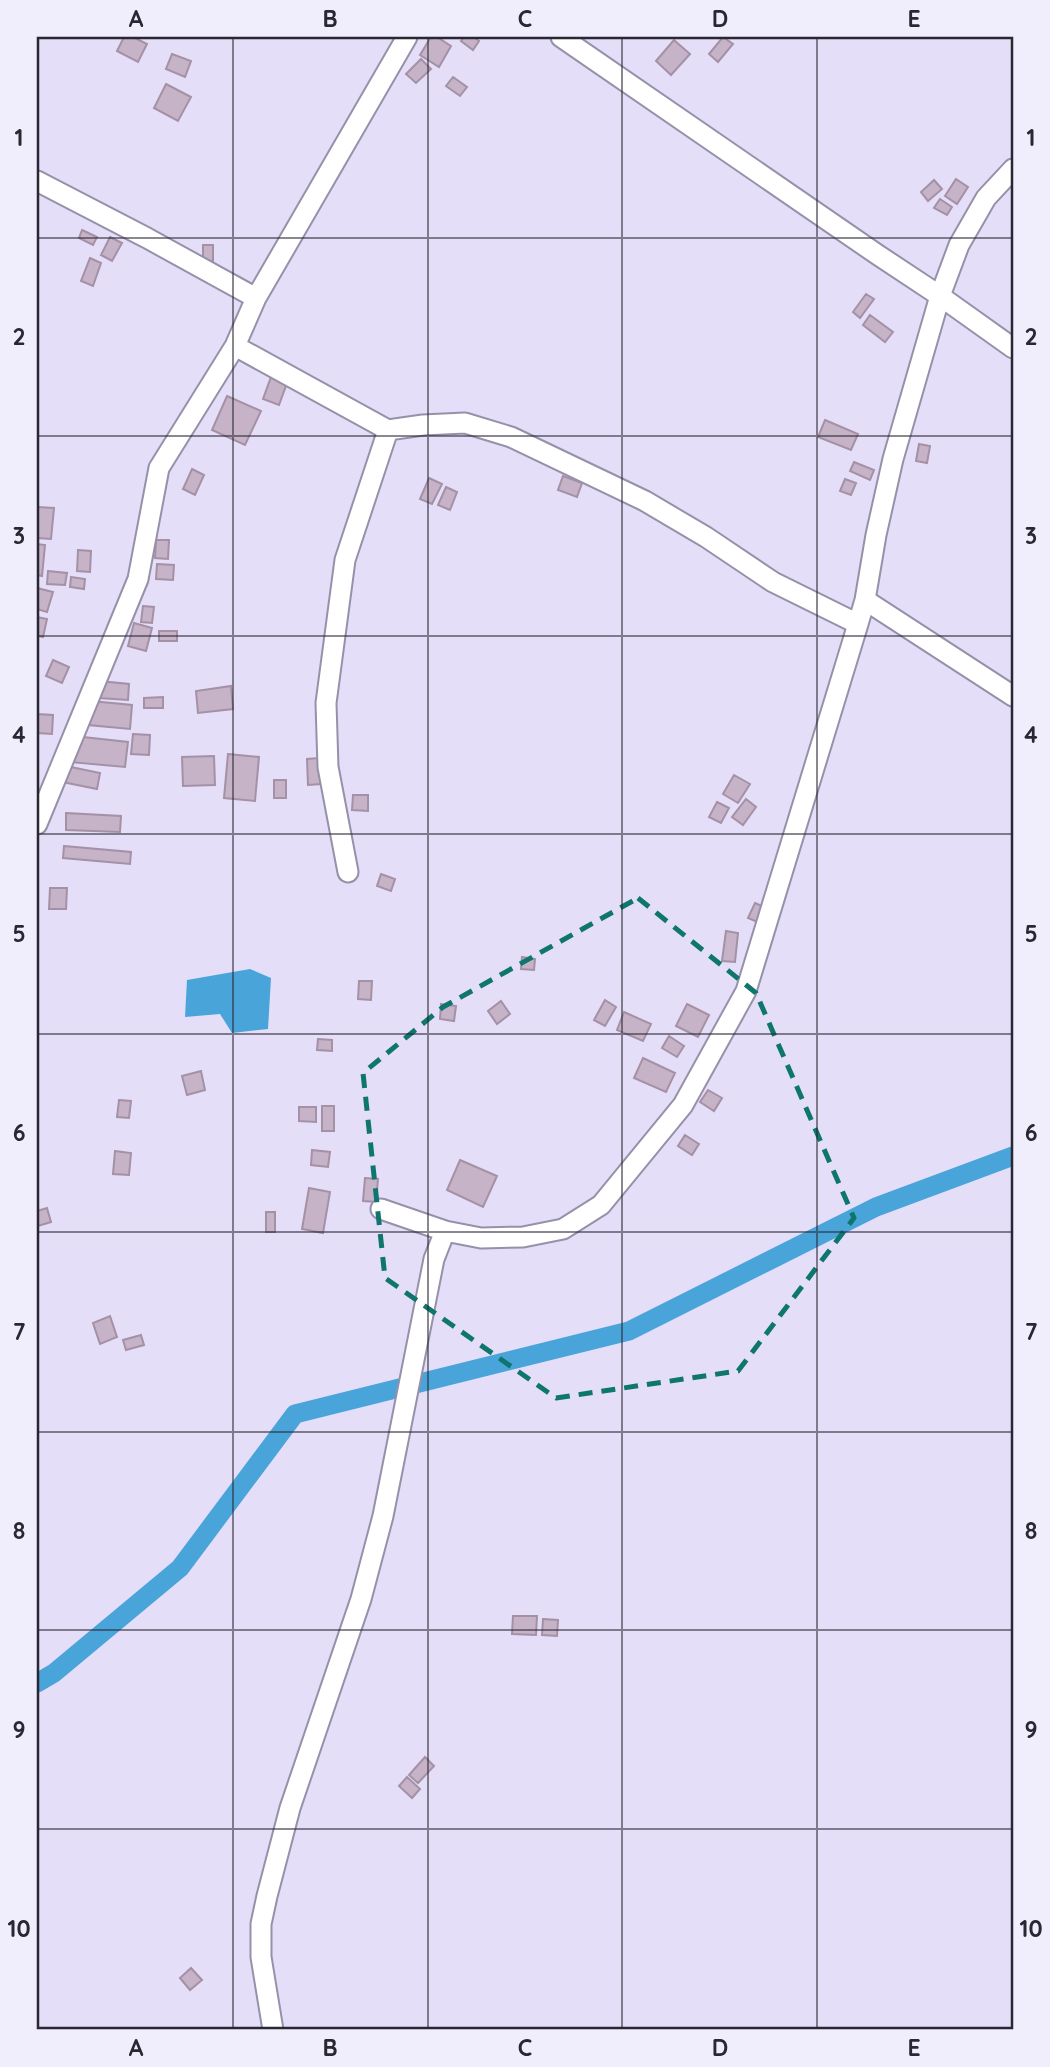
<svg xmlns="http://www.w3.org/2000/svg" width="1050" height="2067" font-family="Quicksand,sans-serif">
<style>
.water{fill:#49a4da}
.lines{fill:none;stroke-linecap:round;stroke-linejoin:round}
.canal{stroke:#49a4da;stroke-width:19}
.building{fill:#c6b3c8;stroke:#a491a5;stroke-width:2}
.minor-casing{stroke:#9691a9;stroke-width:23}
.minor{stroke:#fff;stroke-width:19}
.marked{fill:none;stroke:#0f766e;stroke-width:5;stroke-dasharray:14 9;stroke-linejoin:round}
.grid{fill:none;stroke:#292731;stroke-width:2;stroke-opacity:0.55}
.neatline{fill:none;stroke:#292731;stroke-width:2.5}
.grid-label{font-size:23px;text-anchor:middle;font-weight:bold;fill:#292731}
</style>
<rect width="100%" height="100%" fill="#e4def9"/>
<path class="water" d="M250 969 271 978 268 1029 232 1033 220 1014 185 1017 187 980Z"/>
<g class="lines">
<path class="canal" d="M37 1683 54 1673 180 1568 295 1414 629 1331 876 1207 1013 1156"/>
</g>
<path class="building" d="M124 37H133L147 44 138 62 117 51Z
M431 37H437L451 46 439 67 420 55Z
M464 37H474L479 41 473 50 461 41Z
M723 37 733 44 718 62 709 54Z
M674 40 690 54 671 75 656 61Z
M172 54 191 61 185 77 166 69Z
M421 59 431 69 416 83 406 74Z
M453 77 467 87 460 96 446 86Z
M166 84 191 97 178 121 154 108Z
M956 179 968 187 957 204 945 196Z
M934 180 942 189 928 201 921 192Z
M940 199 952 207 947 215 934 208Z
M82 230 97 237 93 245 79 238Z
M110 237 122 243 112 261 101 255Z
M203 245H213V261H203Z
M90 258 101 263 93 286 81 281Z
M866 294 874 299 860 318 853 312Z
M870 315 893 332 885 342 863 325Z
M271 377 287 383 279 405 263 399Z
M227 396 261 411 245 445 212 430Z
M825 420 858 434 851 450 818 437Z
M919 444 930 446 927 463 916 461Z
M854 462 874 470 870 480 850 471Z
M192 469 204 475 195 495 183 489Z
M563 476 582 483 577 497 558 490Z
M429 478 442 484 432 504 420 499Z
M845 479 856 483 851 495 840 491Z
M446 487 457 492 450 510 438 505Z
M37 507 54 508 51 539 37 538Z
M156 540H169L168 559 155 558Z
M37 544 45 545 42 576 37 575Z
M78 550 91 551 90 572 77 571Z
M157 564 174 565 173 580 156 579Z
M48 571 67 573 65 585 47 584Z
M71 577 85 579 84 589 70 587Z
M37 588 53 592 47 612 37 609Z
M143 606 154 607 152 623 141 622Z
M37 617 47 619 43 637 37 636Z
M134 623 152 628 146 651 128 646Z
M159 631H177V641H159Z
M53 660 69 667 62 683 46 676Z
M100 681 129 684 128 700 99 698Z
M231 686 233 709 198 713 196 691Z
M163 697V708H144V698Z
M91 701 132 705 130 729 88 725Z
M37 714 53 715 52 734 37 733Z
M133 734 150 735 149 755 131 754Z
M83 737 128 742 125 767 69 762Z
M228 754 259 757 255 801 224 798Z
M214 756 215 785 183 786 182 757Z
M319 758 321 784 308 785 307 759Z
M66 766 100 773 97 789 62 782Z
M734 775 750 784 738 803 723 794Z
M274 780H286V798H274Z
M353 795H368V811L352 810Z
M746 799 756 807 743 825 732 817Z
M717 802 729 808 721 823 709 817Z
M66 813 121 816 120 832 66 830Z
M64 846 131 852 130 864 63 858Z
M381 874 395 879 391 891 377 886Z
M50 888H67L66 909H49Z
M755 903 769 909 762 924 748 918Z
M726 931 738 933 735 962 722 961Z
M522 957 535 959 534 970 521 969Z
M359 981H372L371 1000 358 999Z
M605 1000 616 1007 605 1026 594 1020Z
M501 1001 510 1014 497 1024 488 1011Z
M441 1004 456 1006 454 1021 440 1019Z
M687 1004 709 1015 698 1037 676 1026Z
M624 1012 651 1024 643 1041 617 1030Z
M669 1036 684 1046 677 1057 662 1048Z
M318 1039 332 1040V1051L317 1050Z
M643 1058 675 1073 666 1092 634 1078Z
M201 1071 205 1090 187 1095 182 1076Z
M708 1090 722 1098 714 1111 700 1102Z
M119 1100 131 1101 129 1118 117 1117Z
M322 1106H334V1131H322Z
M299 1107H316V1122L299 1121Z
M685 1135 699 1144 692 1155 678 1146Z
M312 1150 330 1152 328 1167 311 1165Z
M115 1151 131 1153 129 1175 113 1174Z
M460 1160 497 1176 483 1207 447 1190Z
M365 1178 378 1179 376 1202 363 1201Z
M309 1188 330 1192 323 1233 302 1229Z
M47 1208 51 1222 38 1226 37 1211Z
M266 1212H275V1232H266Z
M110 1316 117 1337 100 1344 93 1323Z
M141 1335 144 1345 126 1350 123 1340Z
M513 1616H537L536 1635 512 1634Z
M543 1619 558 1620 557 1636 542 1635Z
M425 1757 434 1766 418 1783 409 1775Z
M407 1777 420 1789 412 1798 399 1786Z
M191 1968 202 1980 190 1990 180 1978Z"/>
<g class="lines">
<g class="minor-casing">
<path id="minor" d="M561 37 878 255 940 296 1013 348
M37 181 147 238 256 298
M235 346 388 430 345 560 326 703 328 767 348 872
M388 430 423 425 465 423 511 437 645 501 706 537 773 582 858 624
M865 600 1013 696
M37 824 138 579 159 468 235 346 256 298 407 37
M381 1209 445 1231 481 1238 523 1237 563 1229 601 1205 683 1105 746 991 858 624 865 600 876 535 893 459 940 296 959 245 986 198 1013 169
M273 2030 261 1957V1924L267 1896 290 1808 361 1599 383 1516 434 1259 445 1231"/>
</g>
<use href="#minor" class="minor"/>
</g>
<path class="marked" d="M638 898 756 993 854 1218 738 1371 556 1398 385 1278 363 1073 443 1007Z"/>
<path class="grid" d="M233 37V2030M428 37V2030M622 37V2030M817 37V2030M37 238H1013M37 436H1013M37 636H1013M37 834H1013M37 1034H1013M37 1232H1013M37 1432H1013M37 1630H1013M37 1829H1013"/>
<rect width="1050" height="2067" fill="none" stroke="#f0edfd" stroke-width="77"/>
<rect x="38" y="38" width="974" height="1990" class="neatline"/>
<g class="grid-label">
<text x="136" y="27">A</text>
<text x="330" y="27">B</text>
<text x="525" y="27">C</text>
<text x="720" y="27">D</text>
<text x="914" y="27">E</text>
<text x="19" y="146">1</text>
<text x="1031" y="146">1</text>
<text x="19" y="345">2</text>
<text x="1031" y="345">2</text>
<text x="19" y="544">3</text>
<text x="1031" y="544">3</text>
<text x="19" y="743">4</text>
<text x="1031" y="743">4</text>
<text x="19" y="942">5</text>
<text x="1031" y="942">5</text>
<text x="19" y="1141">6</text>
<text x="1031" y="1141">6</text>
<text x="19" y="1340">7</text>
<text x="1031" y="1340">7</text>
<text x="19" y="1539">8</text>
<text x="1031" y="1539">8</text>
<text x="19" y="1738">9</text>
<text x="1031" y="1738">9</text>
<text x="19" y="1937">10</text>
<text x="1031" y="1937">10</text>
<text x="136" y="2056">A</text>
<text x="330" y="2056">B</text>
<text x="525" y="2056">C</text>
<text x="720" y="2056">D</text>
<text x="914" y="2056">E</text>
</g>
</svg>
